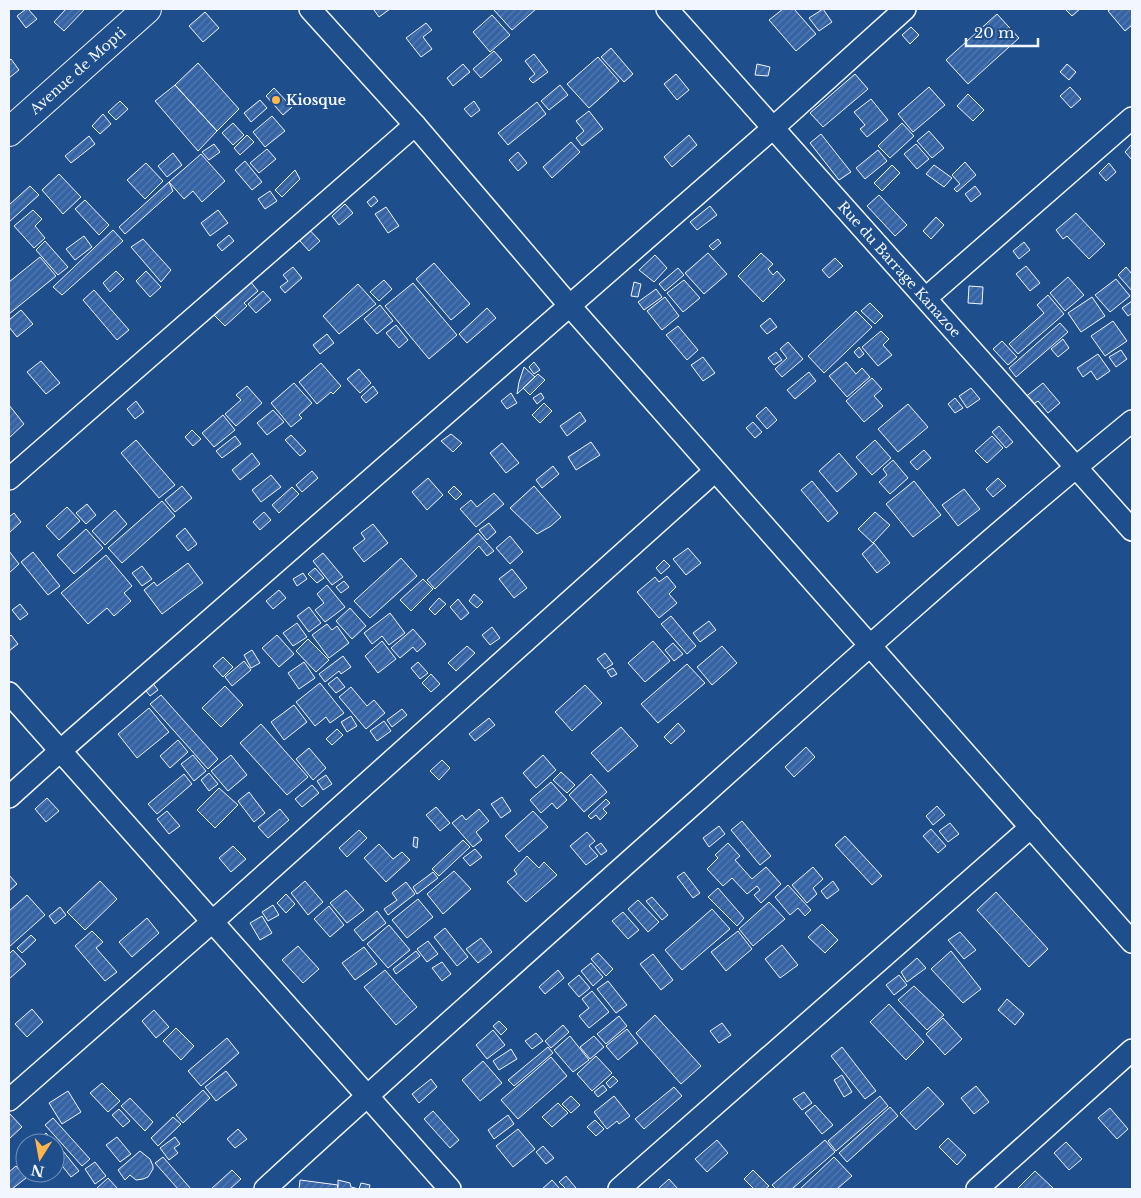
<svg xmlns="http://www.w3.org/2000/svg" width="1141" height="1198" font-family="'Libre Baskerville',serif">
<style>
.building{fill:url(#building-hatch);stroke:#f2f6ff}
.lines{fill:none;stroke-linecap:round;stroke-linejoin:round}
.street-casing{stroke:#f2f6ff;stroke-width:24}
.secondary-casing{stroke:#f2f6ff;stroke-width:30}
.street{stroke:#1f4e8c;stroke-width:21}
.secondary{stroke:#1f4e8c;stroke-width:28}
.poi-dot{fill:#ffb74d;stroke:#1f4e8c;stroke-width:2}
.labels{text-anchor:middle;stroke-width:4;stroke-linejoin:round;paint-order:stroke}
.street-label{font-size:14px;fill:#f2f6ff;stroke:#1f4e8c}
.poi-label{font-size:14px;font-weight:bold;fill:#f2f6ff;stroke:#1f4e8c;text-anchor:start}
</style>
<defs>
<pattern id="building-hatch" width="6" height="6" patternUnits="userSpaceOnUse" patternTransform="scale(1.25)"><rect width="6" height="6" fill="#3563a3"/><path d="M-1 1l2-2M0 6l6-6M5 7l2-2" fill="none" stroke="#537ab1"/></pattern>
</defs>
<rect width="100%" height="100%" fill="#1f4e8c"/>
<path class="building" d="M26 9H28L37 19 26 28 17 16Z
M66 9H85L64 31 54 22Z
M377 9H390L379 17 374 10Z
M496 9H536L512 30 494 10Z
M783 9H794L816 34 796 51 769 20Z
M823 9 832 22 819 31 809 18Z
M1065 9H1080L1072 16Z
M1111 9H1132V25L1125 31 1108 11Z
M205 12 219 28 203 42 189 26Z
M997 14 1019 38 968 84 946 60Z
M492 15 510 35 490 52 473 32Z
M426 23 432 30 423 37 432 49 421 57 406 38Z
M911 27 919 35 910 44 902 35Z
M611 48 633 74 624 82 601 57Z
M494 51 502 60 481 78 473 69Z
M534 54 548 72 533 83 529 79 535 74 525 61Z
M598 57 619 81 589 108 567 84Z
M11 59 19 70 9 78V61Z
M198 63 239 109 217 131 175 85Z
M463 64 470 72 453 86 447 78Z
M757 64 770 67 768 76 755 75Z
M1067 64 1076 72 1069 80 1060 72Z
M676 74 689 90 677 100 664 84Z
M855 74 868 89 823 127 810 113Z
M175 85 217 131 198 151 155 101Z
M560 85 568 95 549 110 541 101Z
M929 87 945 105 913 132 898 114Z
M1070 87 1081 99 1071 108 1060 96Z
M274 88 292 107 283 115 266 96Z
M968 94 984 110 973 121 957 106Z
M871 99 888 120 867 137 860 129 865 125 854 112Z
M260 100 267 108 251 122 244 113Z
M120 101 128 109 116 120 108 112Z
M474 101 480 110 471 117 464 109Z
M537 102 546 114 508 145 498 133Z
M589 111 603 129 582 146 576 138 584 131 576 121Z
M103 114 111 124 100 134 92 126Z
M272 116 285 131 265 147 253 132Z
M233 123 244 135 233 145 222 133Z
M902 123 914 136 890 158 878 146Z
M929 131 944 148 932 158 917 141Z
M821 134 851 172 839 180 810 143Z
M247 135 254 142 240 155 234 148Z
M689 135 697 145 672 167 664 157Z
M89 136 95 144 71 163 65 156Z
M571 142 580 152 552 178 543 167Z
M214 144 220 152 209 160 202 152Z
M916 144 929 159 917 169 904 154Z
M1132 144V160L1125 152Z
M267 149 276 159 259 173 250 163Z
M878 150 887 161 865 179 856 168Z
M518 152 527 163 518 171 509 160Z
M173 153 182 165 167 177 158 166Z
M201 154 225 181 202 202 193 191 184 199 169 182Z
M245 161 262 182 252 190 235 170Z
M965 162 976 175 957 192 954 189 960 184 952 175Z
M146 163 163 181 145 199 127 180Z
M1109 163 1116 172 1106 181 1099 173Z
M892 165 900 173 882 191 874 183Z
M934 165 952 178 944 187 926 174Z
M295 170 300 179 282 197 275 190Z
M59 174 81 197 63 214 42 190Z
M169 182 173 191 125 234 119 227Z
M30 186 39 195 9 222V205Z
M975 186 981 194 971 202 965 194Z
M270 191 277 201 265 209 258 199Z
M879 195 907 225 895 236 867 206Z
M374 196 378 201 371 207 367 202Z
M85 200 109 225 99 235 75 209Z
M345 204 353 213 339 225 332 216Z
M710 206 717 215 697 230 690 222Z
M386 207 399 226 388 233 375 214Z
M33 210 42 219 35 226 45 238 34 248 14 226Z
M218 210 228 223 210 236 201 223Z
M1076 213 1105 244 1089 259 1067 236 1063 239 1056 230Z
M936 217 944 225 931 239 923 231Z
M303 223 320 241 309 251 292 232Z
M113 230 123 241 62 295 53 287Z
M229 235 234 241 222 251 217 245Z
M84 236 92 247 75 260 66 249Z
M143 239 171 270 161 282 131 247Z
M718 239 721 243 713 250 709 246Z
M45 241 68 267 58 275 36 250Z
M1024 242 1030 250 1019 259 1013 251Z
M708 253 727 274 704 294 685 273Z
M761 253 773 264 768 269 773 275 777 271 785 280 763 302 738 276Z
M655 255 667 268 654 282 639 270Z
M40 257 56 276 9 314V282Z
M835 258 843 266 829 278 822 270Z
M434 263 470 304 451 320 416 279Z
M1026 266 1040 283 1030 291 1016 274Z
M293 267 302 278 285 293 280 287 288 281 283 275Z
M1126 267 1132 274V291L1118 275Z
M678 268 684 275 665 291 659 284Z
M116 271 124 279 110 292 103 283Z
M146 271 161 287 150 297 136 281Z
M1068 277 1084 295 1065 311 1050 293Z
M1116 279 1130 296 1110 312 1095 295Z
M384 280 392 289 379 301 370 292Z
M684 280 700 298 683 312 667 293Z
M250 281 258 291 244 303 247 306 225 326 213 314Z
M634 282 641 284 638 297 631 296Z
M413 283 457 335 429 359 385 306Z
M358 284 376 304 339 334 323 316Z
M969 286 983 287 982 304 968 303Z
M656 289 662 297 644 310 638 302Z
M94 290 129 330 117 340 83 300Z
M263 291 271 300 256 313 248 304Z
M1048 295 1064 314 1018 354 1009 344 1044 313 1037 305Z
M665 297 679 316 662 330 647 311Z
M1092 297 1105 316 1081 332 1068 313Z
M1132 301V313L1128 316 1122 308Z
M870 303 883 316 875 324 861 311Z
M380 305 393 321 377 334 364 319Z
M487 308 496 318 467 343 459 334Z
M21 310 33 324 17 337 9 327V320Z
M856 311 872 327 824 373 808 356Z
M770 318 777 327 767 334 760 326Z
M1113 321 1127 341 1105 356 1091 336Z
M1060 323 1068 332 1016 377 1009 368Z
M396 325 408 340 399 348 386 333Z
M678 326 698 350 687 360 666 335Z
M881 331 889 339 883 345 892 355 878 366 862 347Z
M327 334 334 343 320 354 313 345Z
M1063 339 1069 348 1058 357 1051 349Z
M1002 341 1017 357 1008 365 993 349Z
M788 342 803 359 782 377 775 369 787 358 780 349Z
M859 347 864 354 859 358 854 352Z
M1121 350 1127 359 1116 367 1109 357Z
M776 352 782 360 774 365 768 358Z
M1098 354 1110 371 1097 380 1091 371 1083 377 1077 368Z
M703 357 715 373 703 381 691 365Z
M41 361 60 383 46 394 27 372Z
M534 362 540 370 534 374 529 367Z
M846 362 856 374 862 368 870 377 847 397 829 376Z
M321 363 341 386 333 394 331 392 317 404 299 382Z
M524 367 535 377 517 394 519 382Z
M359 369 371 383 360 393 347 379Z
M809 372 816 381 795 399 787 390Z
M538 374 545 380 530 395 523 388Z
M872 378 882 389 874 396 883 406 864 422 846 401Z
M294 383 312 403 299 415 302 418 291 427 271 403Z
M1043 383 1060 403 1048 413 1038 401 1032 405 1024 398Z
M247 386 262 403 236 426 225 414 241 400 236 395Z
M373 386 378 393 366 403 361 397Z
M971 388 980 399 967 408 959 396Z
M511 393 517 403 507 409 501 401Z
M541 393 544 398 537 404 533 398Z
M955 398 963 408 955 413 948 404Z
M136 401 144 412 135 419 127 409Z
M544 403 552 411 540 423 532 415Z
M908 404 928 427 898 452 878 429Z
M9 405 24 424 10 437 9 436Z
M766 407 777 420 767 429 756 416Z
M273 410 284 422 267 435 257 423Z
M580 412 586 421 567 436 560 426Z
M223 415 235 430 214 447 202 433Z
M753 422 762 432 755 438 746 428Z
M999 426 1013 442 1006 448 992 432Z
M192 430 201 439 193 446 185 437Z
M451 434 462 443 453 452 441 441Z
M291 435 306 451 300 456 285 440Z
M235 436 241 444 222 458 216 451Z
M992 436 1003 448 987 463 975 451Z
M136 440 175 485 159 498 121 453Z
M875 440 891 458 872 475 856 457Z
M591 442 600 455 576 470 568 457Z
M502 443 519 463 506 473 490 453Z
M924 450 931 458 917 470 910 462Z
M252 453 260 464 240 480 232 470Z
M839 453 857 474 837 492 819 471Z
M893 460 908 478 890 494 879 482 887 475 883 469Z
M553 466 559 474 542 488 536 480Z
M312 471 318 478 302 492 296 485Z
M271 475 281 487 261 502 252 490Z
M428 478 443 495 427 510 412 492Z
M998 478 1006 486 993 497 986 489Z
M812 481 838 513 828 522 801 490Z
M914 481 941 515 913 537 886 504Z
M182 486 192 498 175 512 165 500Z
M454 486 462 494 456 500 448 492Z
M534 486 561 517 551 526 537 534 510 508Z
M292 487 299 494 279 513 272 505Z
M964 489 980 509 958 526 942 505Z
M494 493 504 504 476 527 460 509 471 500 477 507Z
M162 501 175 516 122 563 108 548Z
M87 504 96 515 86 524 76 513Z
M67 507 80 521 59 540 46 526Z
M115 510 127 524 105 545 92 531Z
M264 512 271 520 260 530 253 522Z
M875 512 890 525 873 543 858 529Z
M14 513 21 522 9 533V517Z
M489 523 496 532 487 540 479 530Z
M373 524 388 543 364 562 353 548 365 539 361 533Z
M185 528 197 544 188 551 176 536Z
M86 529 103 548 74 574 57 555Z
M478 533 494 551 487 556 479 546 435 589 427 580Z
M510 536 523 552 510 564 496 548Z
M874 543 890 563 877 573 862 554Z
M688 548 701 563 686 575 673 559Z
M9 551 19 564 9 573Z
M33 552 60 586 48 595 21 562Z
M323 553 343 577 332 585 313 561Z
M106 555 132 586 124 593 131 601 114 616 107 608 88 624 61 593Z
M401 558 417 576 370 618 354 601Z
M664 560 670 566 661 574 656 568Z
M188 563 203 583 162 614 144 590 154 582 157 586Z
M142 566 152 579 142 586 132 573Z
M315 568 324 578 317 583 308 574Z
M512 569 527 588 514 598 499 579Z
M303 573 307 579 297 586 293 579Z
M667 576 676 587 669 594 677 603 659 618 637 592 655 577 659 582Z
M423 579 433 589 411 611 400 600Z
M344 581 349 587 341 593 336 587Z
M327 585 345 607 325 622 315 610 324 603 317 594Z
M279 590 286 598 273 609 266 601Z
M474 594 483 602 477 608 469 601Z
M439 598 446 604 435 615 429 609Z
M458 599 469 613 461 620 450 607Z
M20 604 28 614 20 620 12 610Z
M309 607 321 623 309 632 297 616Z
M350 608 366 626 352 639 336 621Z
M390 613 405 633 389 645 382 636 372 644 364 633Z
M671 616 696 646 687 654 661 624Z
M709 621 716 630 700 642 693 633Z
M297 623 307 637 293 646 283 633Z
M327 624 332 630 337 626 349 643 329 658 312 635Z
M492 627 500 638 490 645 482 635Z
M413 629 426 644 417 652 413 647 400 658 391 648Z
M11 635 18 644 9 651V637Z
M277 635 294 654 279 667 262 648Z
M308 639 329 660 316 672 296 651Z
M382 641 396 659 378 673 365 656Z
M653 641 670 661 645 682 628 663Z
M673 643 683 654 674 661 665 650Z
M467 646 475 653 456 671 448 663Z
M722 646 737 663 712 685 697 667Z
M252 650 260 663 251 668 244 655Z
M605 653 613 664 605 669 597 659Z
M343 656 351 667 341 674 339 671 325 682 319 674Z
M223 657 233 667 223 677 213 666Z
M244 661 251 670 232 686 225 677Z
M304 662 315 678 299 689 288 673Z
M418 662 428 673 420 679 411 668Z
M687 664 705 683 658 723 641 704Z
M613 668 617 674 611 677 607 671Z
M431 674 440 684 431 692 422 683Z
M337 677 345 687 336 693 328 684Z
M151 681 158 690 150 696 143 687Z
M320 683 344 713 330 723 326 717 315 726 296 702Z
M585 685 602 703 572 731 555 712Z
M225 686 243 705 221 727 202 708Z
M351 687 367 706 374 700 385 713 366 729 339 697Z
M161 695 218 759 208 769 150 704Z
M294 705 307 722 284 740 271 722Z
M149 708 169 732 137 758 118 734Z
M402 709 407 715 392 727 387 720Z
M351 716 357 726 347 732 341 722Z
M489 718 495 725 475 741 469 734Z
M384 721 391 731 377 741 370 731Z
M678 723 685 731 671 744 664 737Z
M261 724 308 777 287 795 240 743Z
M621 727 638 746 608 772 591 753Z
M337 729 343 735 332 745 326 739Z
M178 740 188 752 170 768 160 756Z
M806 747 815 757 794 777 785 767Z
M309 748 326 768 313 780 296 759Z
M193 755 206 771 194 781 181 764Z
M231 755 247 775 228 791 211 771Z
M543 755 556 770 536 788 523 773Z
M442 760 450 768 439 780 430 771Z
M561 772 575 785 567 793 553 780Z
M209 773 218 784 209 791 201 780Z
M184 774 192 784 157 814 148 804Z
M591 774 607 792 584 812 569 795Z
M326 775 332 784 323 790 317 781Z
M551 782 567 800 557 809 552 803 541 813 530 800Z
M312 785 319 793 302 807 295 799Z
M219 788 238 805 215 828 197 810Z
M249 792 265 813 254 822 238 801Z
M502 797 511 811 501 818 491 804Z
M47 798 59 811 46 822 35 809Z
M606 799 610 803 603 809 607 813 600 820 596 815 591 819 588 816Z
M937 806 945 815 933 825 926 816Z
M436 807 450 823 440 831 426 815Z
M280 809 289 820 268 838 258 827Z
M479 809 489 821 476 832 482 840 473 847 452 823 462 815 466 820Z
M167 811 180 826 169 834 157 819Z
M533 811 548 827 519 852 505 836Z
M742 821 771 856 760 865 731 830Z
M950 823 959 834 948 842 939 831Z
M719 826 725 834 709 847 703 838Z
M931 829 946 846 938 853 923 836Z
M359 830 367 838 347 857 339 848Z
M587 832 595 841 589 846 598 856 586 865 570 846Z
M845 836 882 876 872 885 835 845Z
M414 837 418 838 417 848 413 846Z
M463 840 470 847 439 876 432 869Z
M601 843 607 851 601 855 595 847Z
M728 843 740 856 735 860 752 879 766 867 781 884 761 903 754 895 760 890 757 886 747 894 732 878 723 886 707 869 718 858 715 855Z
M379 844 393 859 402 852 410 860 386 882 364 858Z
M233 846 246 859 231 872 219 858Z
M475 849 482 857 470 866 463 858Z
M527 856 539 868 544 862 557 875 526 902 507 882 517 874 514 870Z
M813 867 823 879 813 888 817 894 807 903 792 885Z
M454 871 471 889 443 914 427 894Z
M433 872 438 878 417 894 413 887Z
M684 872 700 893 693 898 677 877Z
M9 875 17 884 9 891Z
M100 881 117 899 85 930 67 912Z
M305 881 323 902 308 915 291 893Z
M833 881 839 890 827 899 821 891Z
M406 882 415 894 388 915 384 909 397 900 392 893Z
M788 885 811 910 805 916 798 908 790 915 775 897Z
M718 888 744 918 737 926 708 897Z
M346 890 364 910 347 923 330 903Z
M996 892 1048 949 1029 967 977 910Z
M286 894 295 904 286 913 277 903Z
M27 895 45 915 9 947V911Z
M652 897 668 915 662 920 646 901Z
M418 899 433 917 407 938 392 920Z
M638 900 659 922 648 932 628 909Z
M769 902 785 919 753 946 739 929Z
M273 905 279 915 268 921 262 912Z
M329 906 344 925 330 937 314 919Z
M60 907 66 915 55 924 49 916Z
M712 909 730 929 682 970 665 950Z
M377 911 386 923 363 941 354 930Z
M623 912 639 930 628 939 612 921Z
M262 916 272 933 260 940 250 923Z
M147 918 159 933 132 957 119 942Z
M822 924 838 940 825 953 808 937Z
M389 925 410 950 388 968 367 944Z
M445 928 468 957 457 966 434 937Z
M92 931 103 942 96 948 117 972 105 981 75 946Z
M738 931 752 949 726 971 711 952Z
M960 932 976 950 964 959 948 940Z
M31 935 36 940 22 953 17 948Z
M481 938 492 952 478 963 466 949Z
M428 941 438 954 427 962 417 949Z
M782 945 798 965 780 978 765 959Z
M298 946 319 969 303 983 282 960Z
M364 947 377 964 355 980 342 963Z
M13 950 26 964 9 979V954Z
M416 951 420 956 396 974 393 969Z
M951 951 981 989 963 1003 931 969Z
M598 953 613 969 606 976 591 959Z
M653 954 673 980 661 990 640 964Z
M917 958 926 968 907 982 901 972Z
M442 962 451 974 442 981 432 968Z
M591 963 603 977 593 986 581 971Z
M385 970 417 1007 396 1025 364 987Z
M558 970 564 978 545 994 539 987Z
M579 975 590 988 579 997 568 984Z
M899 975 907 985 894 995 886 985Z
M608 981 627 1005 616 1013 597 989Z
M914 986 944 1015 927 1030 898 1000Z
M592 991 609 1012 589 1028 579 1016 589 1008 582 999Z
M1007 999 1024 1014 1015 1025 998 1010Z
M889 1004 924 1042 906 1060 870 1022Z
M32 1009 43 1022 27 1037 15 1024Z
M154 1010 169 1027 156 1038 142 1021Z
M655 1015 701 1066 681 1084 636 1033Z
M619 1016 627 1026 606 1044 597 1034Z
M943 1018 962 1039 945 1055 926 1034Z
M499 1021 507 1029 501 1035 493 1026Z
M722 1023 731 1035 719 1043 710 1031Z
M563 1025 569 1032 551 1048 545 1041Z
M176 1028 194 1046 181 1060 163 1041Z
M627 1029 638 1043 618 1060 606 1046Z
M493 1030 505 1045 487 1059 476 1045Z
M536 1033 543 1041 532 1049 525 1041Z
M570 1036 589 1060 573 1072 554 1050Z
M594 1036 604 1047 590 1059 580 1047Z
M227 1038 239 1053 201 1086 188 1071Z
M548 1047 553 1053 514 1086 508 1080Z
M842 1047 876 1091 865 1099 831 1056Z
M511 1049 517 1059 499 1070 493 1061Z
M596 1056 612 1073 592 1091 577 1074Z
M551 1057 567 1076 518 1119 501 1100Z
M483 1061 502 1083 480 1101 462 1080Z
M226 1071 237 1085 216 1101 205 1087Z
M842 1075 852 1092 844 1097 834 1080Z
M613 1076 618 1081 610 1088 606 1083Z
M431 1079 437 1087 419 1103 412 1094Z
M102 1083 120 1101 108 1112 90 1093Z
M603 1085 607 1090 598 1097 594 1092Z
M976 1086 989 1102 974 1114 961 1098Z
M674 1087 682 1096 644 1129 635 1119Z
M928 1087 944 1104 916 1130 900 1113Z
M203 1090 210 1098 183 1123 176 1115Z
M68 1091 81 1112 62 1124 49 1103Z
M804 1092 812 1103 802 1110 793 1099Z
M571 1096 580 1105 571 1113 562 1104Z
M614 1096 630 1116 619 1124 617 1121 607 1129 594 1112Z
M880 1096 888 1106 836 1151 828 1141Z
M130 1098 153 1122 145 1131 121 1106Z
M558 1103 568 1113 552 1127 542 1117Z
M815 1105 833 1125 822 1134 805 1113Z
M890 1107 898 1116 847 1162 839 1153Z
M1110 1108 1128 1129 1117 1139 1098 1118Z
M119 1109 130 1121 123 1127 112 1115Z
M433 1111 459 1140 450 1148 424 1119Z
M10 1114 22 1127 9 1139V1116Z
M508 1115 514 1124 494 1139 488 1130Z
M173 1117 181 1124 158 1146 151 1138Z
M53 1118 90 1159 82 1166 45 1125Z
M595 1120 604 1129 596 1136 587 1127Z
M238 1129 247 1139 235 1148 227 1139Z
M518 1129 535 1149 513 1167 496 1146Z
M46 1133 59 1148 55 1152V1143H35Z
M117 1137 131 1154 120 1162 106 1145Z
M175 1137 180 1144 174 1148 178 1153 169 1160 160 1148Z
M948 1138 966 1155 957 1165 939 1147Z
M717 1140 728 1153 707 1172 695 1159Z
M825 1140 835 1152 792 1189H776L772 1185Z
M1066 1142 1082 1159 1069 1170 1054 1153Z
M543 1146 554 1158 546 1164 536 1152Z
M63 1151 79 1171 71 1177 55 1157Z
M140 1151 150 1159 153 1166V1169L148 1177 143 1179 136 1180 130 1175 125 1180 118 1170Z
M163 1157 191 1189H178L155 1163Z
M834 1157 852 1176 837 1189H800Z
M95 1162 106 1176 95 1184 85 1169Z
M16 1166 26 1178 12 1189H9V1172Z
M232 1170 241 1179 230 1189H211Z
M753 1170 769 1186 765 1189H754L744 1179Z
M1035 1171 1053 1188 1052 1189H1019L1018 1188Z
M566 1176 576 1188 574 1189H566L559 1182Z
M108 1178 118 1189H98L97 1188Z
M669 1179 678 1189H658Z
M300 1180 338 1185 337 1189H299Z
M338 1180 350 1183 351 1187 359 1189 361 1183 370 1185 369 1189H338Z
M552 1180 560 1189H542Z"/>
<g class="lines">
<g class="street-casing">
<g id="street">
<path d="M310 9 415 125 569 305 1132 942"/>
<path id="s1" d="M667 9 1132 530"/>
<path d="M926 298 1132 118"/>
<path d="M9 479 415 125"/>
<path d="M9 693 450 1189"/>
<path d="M9 797 60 751 773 128 905 9"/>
<path d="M9 1100 212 922 715 471"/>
<path d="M265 1189C408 1058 553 929 698 800 841 671 984 542 1132 421"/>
<path d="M619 1189 1031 827"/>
<path d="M977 1189 1132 1050"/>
</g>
</g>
<g class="secondary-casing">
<g id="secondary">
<path id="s2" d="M9 132 147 9"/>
</g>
</g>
<use href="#street" class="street"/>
<use href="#secondary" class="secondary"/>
</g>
<circle class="poi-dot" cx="276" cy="100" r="5"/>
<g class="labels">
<g class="street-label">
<text dy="5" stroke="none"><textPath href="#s2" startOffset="92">Avenue de Mopti</textPath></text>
<text dy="5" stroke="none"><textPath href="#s1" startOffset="349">Rue du Barrage Kanazoe</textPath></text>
</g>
<g class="poi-label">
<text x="286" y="105">Kiosque</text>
</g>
</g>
<rect width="1141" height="1198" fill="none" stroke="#f2f6ff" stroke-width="20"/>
<g transform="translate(40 1158) rotate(191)"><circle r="24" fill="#1f4e8c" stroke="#7391ba"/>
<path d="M0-4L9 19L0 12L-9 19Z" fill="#ffb74d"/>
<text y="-8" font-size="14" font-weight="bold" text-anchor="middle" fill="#f2f6ff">N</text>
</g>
<path d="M966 38v8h72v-8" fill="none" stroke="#f2f6ff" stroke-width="2.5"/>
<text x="974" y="38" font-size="15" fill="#f2f6ff" stroke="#1f4e8c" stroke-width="4" paint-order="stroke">20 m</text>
</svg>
